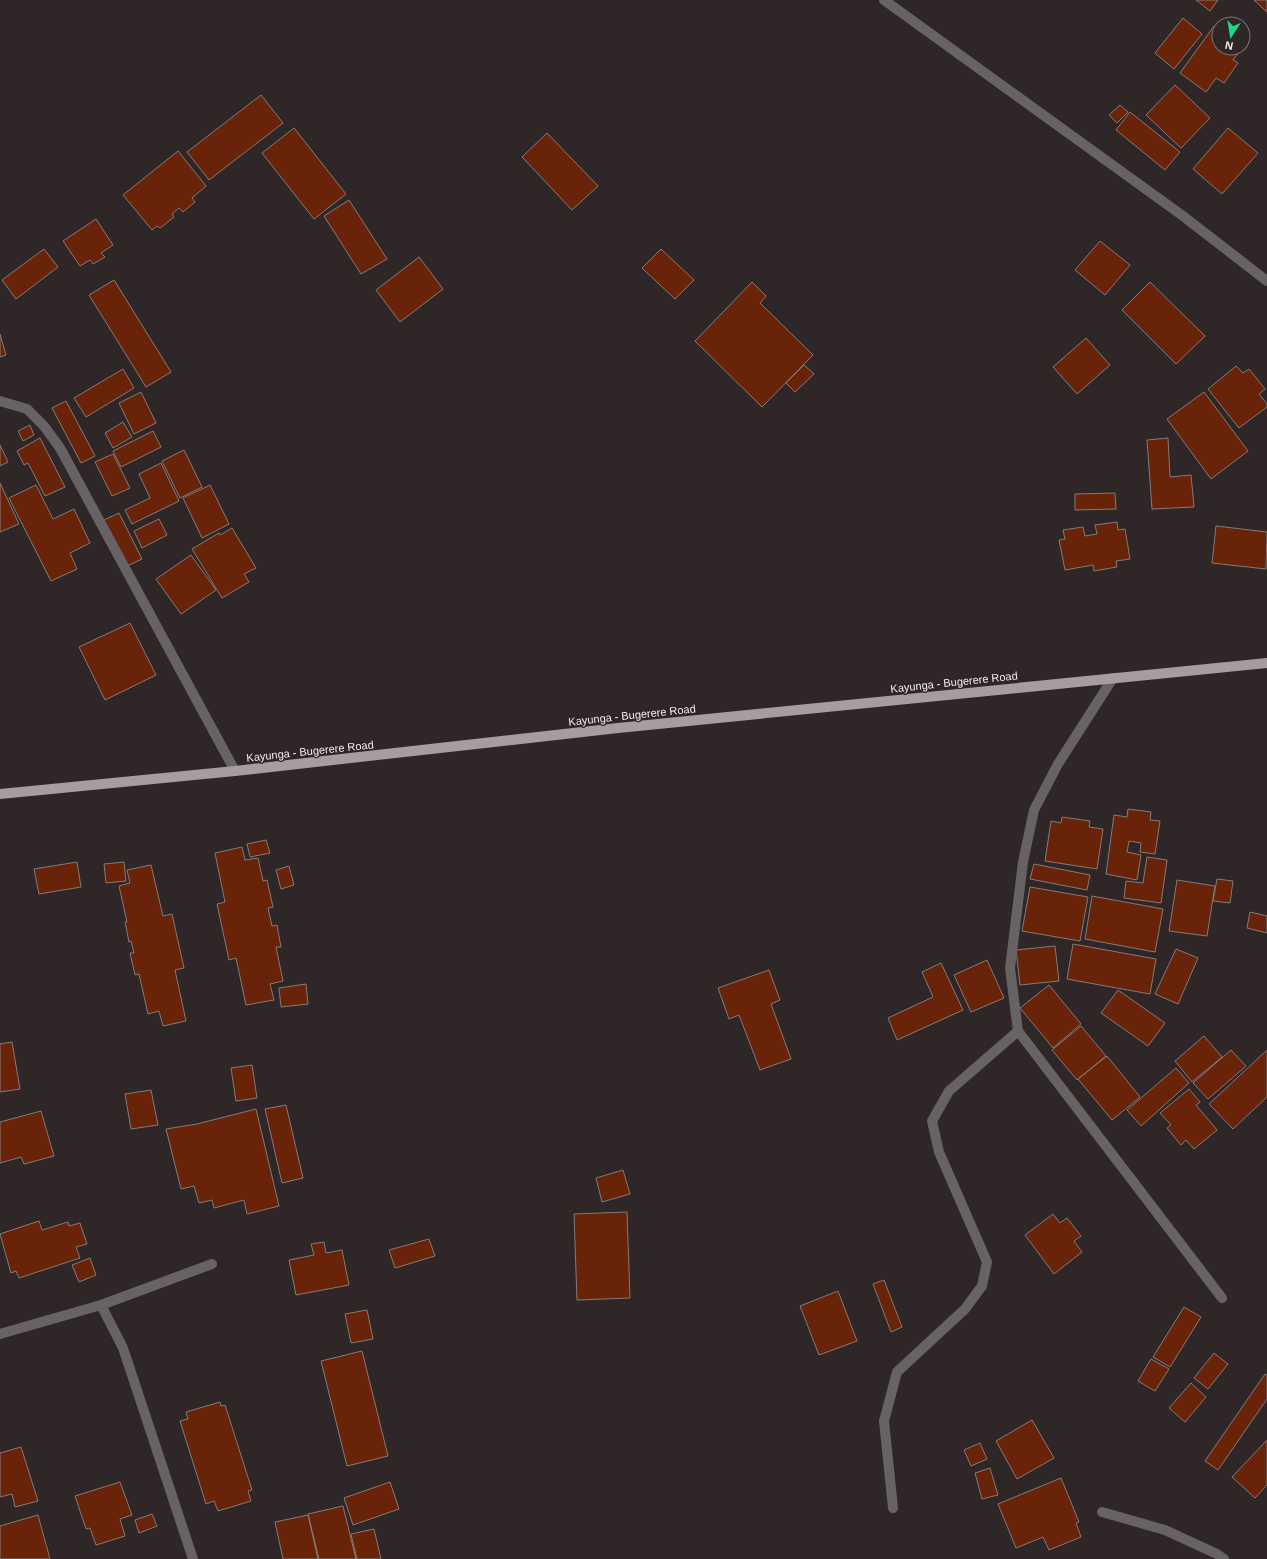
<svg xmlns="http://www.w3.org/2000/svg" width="1267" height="1559" font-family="Helvetica,sans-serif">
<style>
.building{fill:#682308;stroke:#857b78}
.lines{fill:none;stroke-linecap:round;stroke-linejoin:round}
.minor{stroke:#676365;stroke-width:10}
.major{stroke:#a59da2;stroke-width:10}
.labels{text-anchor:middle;stroke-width:3;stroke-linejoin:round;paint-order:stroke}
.street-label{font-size:11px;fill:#f2eced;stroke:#2f2627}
</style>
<rect width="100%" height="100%" fill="#2f2627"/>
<path class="building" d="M1196 0H1218L1210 11Z
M1254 0H1267V12Z
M1183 18 1202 34 1174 69 1155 53Z
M1214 26 1219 29V48H1242L1233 60 1238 63 1224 83 1216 78 1206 92 1180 73Z
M1175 85 1210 118 1181 148 1146 115Z
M261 95 283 123 209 180 187 152Z
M1120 105 1128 112 1117 123 1109 115Z
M1130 112 1180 152 1165 170 1116 130Z
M294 128 346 194 314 219 262 153Z
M1228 128 1258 153 1222 194 1193 169Z
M547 133 598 186 572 210 522 157Z
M178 151 206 186 192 198 195 202 183 212 179 208 172 214 174 217 160 228 157 226 152 230 123 195Z
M349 200 387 259 361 274 324 216Z
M96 219 113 245 101 253 105 257 93 264 90 260 80 266 63 241Z
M1100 241 1130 265 1105 295 1075 270Z
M44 249 58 267 16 299 2 280Z
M661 249 694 280 675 299 642 268Z
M419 257 443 289 400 322 376 290Z
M114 280 171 372 146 387 89 295Z
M752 282 766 296 760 303 813 355 762 407 695 341Z
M1150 282 1205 336 1176 364 1122 310Z
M0 334 6 355 0 357Z
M1086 338 1110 365 1077 394 1053 367Z
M804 365 814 374 795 392 786 383Z
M1236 366 1243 373 1249 369 1265 389 1259 394 1267 404V407L1239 428 1208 389Z
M123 369 134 388 86 417 74 398Z
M141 392 156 423 134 434 119 403Z
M1204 392 1248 451 1211 479 1167 419Z
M66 401 95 456 81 463 52 408Z
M123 422 132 437 113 448 105 433Z
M30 425 34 435 23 441 18 431Z
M153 431 161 447 121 467 113 451Z
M40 438 65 487 45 496 28 463 24 465 17 451Z
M1168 438 1170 477 1191 475 1194 507 1152 509 1147 440Z
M0 445 8 462 0 466Z
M184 450 202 487 180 498 162 461Z
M113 454 130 488 112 496 95 462Z
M161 463 179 501 132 524 125 510 150 498 139 474Z
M0 483 19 524 0 532Z
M36 485 53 519 74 509 90 543 70 553 77 569 51 581 9 498Z
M210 485 229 524 202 538 183 498Z
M1115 493 1116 509 1075 510V494Z
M119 513 142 559 127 566 104 520Z
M159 519 167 535 142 548 134 531Z
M1117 522 1118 530 1125 529 1130 559 1116 561 1117 567 1094 571 1093 565 1065 570 1059 540 1065 539 1063 530 1083 527 1085 536 1097 534 1095 525Z
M1216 526 1267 532 1266 569 1212 563Z
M232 528 256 568 244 574 249 582 222 598 192 549 219 533 220 535Z
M191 555 216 590 181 614 156 579Z
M130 623 156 675 105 700 79 647Z
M1128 809 1151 812 1150 820 1160 821 1155 854 1140 852 1141 843 1129 841 1127 852 1141 855 1137 880 1106 874 1114 815 1127 817Z
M1062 817 1090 821 1089 827 1103 829 1097 869 1045 861 1051 821 1061 823Z
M266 840 270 853 250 857 247 844Z
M242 847 245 860 258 858 263 881 267 880 273 907 268 908 272 926 277 925 281 947H276L283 981 270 984 274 1000 246 1005 236 958 229 960 217 904 225 902 215 853Z
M1147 857 1167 860 1161 903 1124 898 1126 881 1143 883Z
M77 862 81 887 39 894 34 869Z
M124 862 126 881 106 883 104 864Z
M1034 864 1090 875 1087 890 1030 879Z
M151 865 163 916 172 914 184 968 175 970 186 1021 163 1026 159 1011 148 1014 139 974 135 975 130 953H134L131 941 129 942 125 922H127L119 886 130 883 127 870Z
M289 866 294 885 281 889 276 870Z
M1217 879 1233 881 1230 903 1213 901Z
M1177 880 1215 886 1207 936 1169 931Z
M1030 887 1088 897 1080 941 1022 931Z
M1092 896 1163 909 1155 952 1085 939Z
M1250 912 1267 916V933L1247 928Z
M1073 944 1156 959 1150 994 1067 979Z
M1055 946 1059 981 1020 985 1016 950Z
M1176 949 1198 958 1178 1004 1155 994Z
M987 960 1004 998 971 1012 954 975Z
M941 963 963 1010 897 1040 888 1018 933 997 922 972Z
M769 970 780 1000 771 1004 791 1059 760 1070 739 1015 729 1019 718 988Z
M306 984 308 1004 281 1007 279 988Z
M1049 985 1081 1024 1053 1048 1020 1008Z
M1118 990 1165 1023 1148 1046 1101 1013Z
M1081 1026 1106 1056 1077 1080 1052 1050Z
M1204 1036 1222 1057 1192 1082 1175 1061Z
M12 1042 20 1089 0 1092V1044Z
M1231 1050 1246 1066 1208 1099 1193 1083Z
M1267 1050V1097L1233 1129 1209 1104Z
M1107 1056 1140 1097 1112 1120 1078 1079Z
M252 1065 257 1098 236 1101 231 1068Z
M1176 1068 1189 1083 1141 1126 1127 1110Z
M1189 1089 1200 1102 1196 1105 1217 1130 1194 1149 1186 1140 1181 1145 1167 1128 1171 1125 1160 1113Z
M151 1090 158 1125 131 1129 125 1094Z
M286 1105 303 1178 282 1183 265 1109Z
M256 1109 279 1206 247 1214 244 1200 214 1208 212 1200 199 1203 194 1186 181 1189 166 1129 197 1124Z
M41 1111 54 1156 24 1164 21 1157 0 1163V1122Z
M623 1170 630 1194 602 1202 596 1178Z
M627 1212 630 1298 577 1300 574 1214Z
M1053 1214 1060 1223 1067 1218 1081 1236 1074 1241 1082 1252 1054 1274 1025 1235Z
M39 1221 42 1230 68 1222 69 1226 80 1223 87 1244 76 1247 80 1258 19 1278 16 1271 11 1273 0 1234Z
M429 1239 435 1256 395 1268 389 1250Z
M324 1242 326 1253 342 1250 349 1285 296 1295 289 1260 314 1255 311 1244Z
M90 1258 96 1275 79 1282 72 1265Z
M884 1280 902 1327 891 1332 873 1284Z
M838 1291 857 1341 819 1355 800 1306Z
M1184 1307 1201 1317 1170 1367 1153 1357Z
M367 1310 373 1339 351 1343 345 1314Z
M362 1351 388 1456 347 1466 321 1361Z
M1214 1353 1228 1364 1208 1389 1194 1378Z
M1151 1359 1169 1369 1155 1391 1138 1381Z
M1265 1374 1267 1375V1399L1218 1470 1205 1461Z
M1191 1383 1206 1397 1185 1422 1169 1408Z
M220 1402 221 1406 225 1405 252 1490 248 1491 251 1501 218 1511 214 1501 206 1504 180 1421 188 1419 186 1412Z
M1032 1420 1054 1458 1017 1479 996 1441Z
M1267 1440V1485L1255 1498 1232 1477Z
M980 1443 987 1459 971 1466 964 1450Z
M21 1447 38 1501 15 1507 12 1494 0 1497V1453Z
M990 1468 998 1495 982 1499 975 1473Z
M1061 1478 1079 1522 1076 1523 1081 1537 1049 1550 1043 1537 1016 1548 998 1504Z
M120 1482 132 1515 120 1519 125 1536 96 1545 90 1528 86 1529 75 1496Z
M390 1482 399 1509 353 1525 344 1498Z
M343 1506 356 1559H319L308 1514Z
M152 1514 157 1526 139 1533 135 1520Z
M38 1515 50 1559H0V1526Z
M308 1515 318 1559H283L275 1522Z
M374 1529 381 1559H357L351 1534Z"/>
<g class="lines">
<path class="minor" d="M884 0 1183 216 1267 281
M0 401 27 409 44 426 60 448 235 771
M1113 678 1058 764 1034 810 1023 862 1010 968 1018 1031 1222 1298
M101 1305 123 1348 193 1559
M0 1334 101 1305 212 1264
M893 1508 884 1421 897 1372 965 1309 982 1286 987 1262 939 1152 932 1121 949 1091 1018 1031
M1102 1512 1165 1530 1217 1554 1224 1559"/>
<path class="major" d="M0 794 235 771 618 728 1267 663"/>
</g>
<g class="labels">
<g class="street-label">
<text transform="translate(954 682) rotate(-6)" y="4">Kayunga - Bugerere Road</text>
<text transform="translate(632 715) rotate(-6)" y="4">Kayunga - Bugerere Road</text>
<text transform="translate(310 751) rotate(-6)" y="4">Kayunga - Bugerere Road</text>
</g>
</g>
<g transform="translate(1231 36) rotate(192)"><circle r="19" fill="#2f2627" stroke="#7d7576"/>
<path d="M0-3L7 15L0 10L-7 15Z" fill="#1fd887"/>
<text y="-6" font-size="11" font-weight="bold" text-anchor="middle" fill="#f2eced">N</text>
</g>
</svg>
